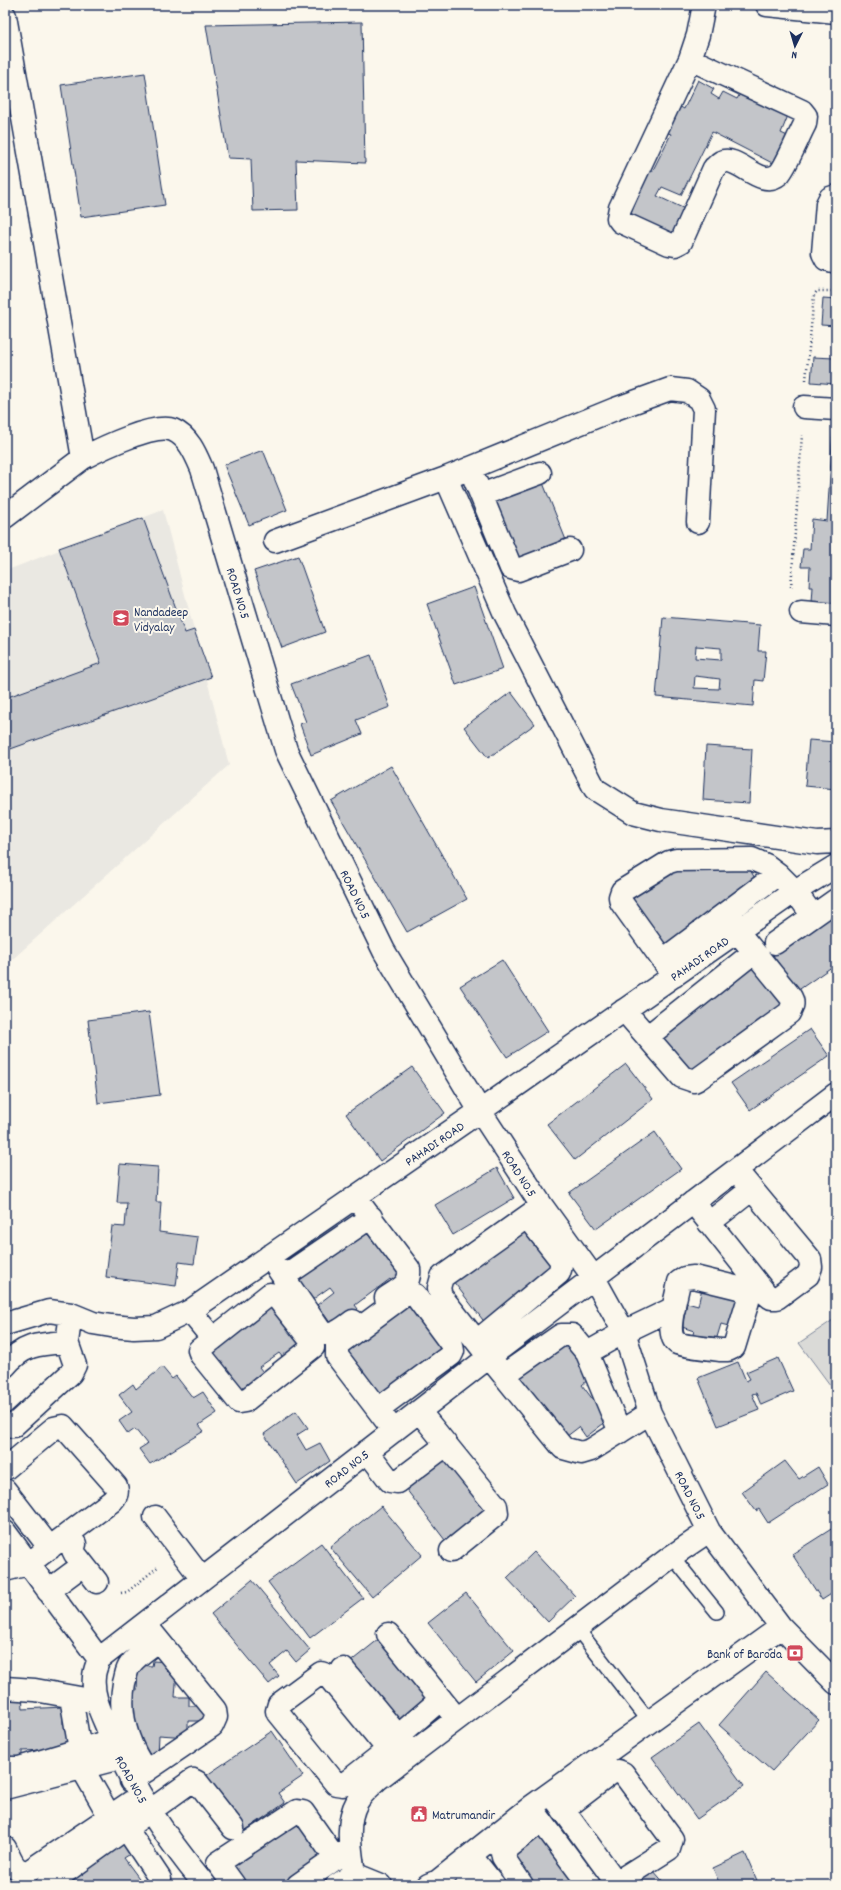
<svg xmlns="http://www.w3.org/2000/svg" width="841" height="1890" font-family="Dekko,sans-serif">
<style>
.built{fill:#eae8e2}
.green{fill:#dadad7;stroke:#7a849a}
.building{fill:#c3c5c9;stroke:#1b2f5e;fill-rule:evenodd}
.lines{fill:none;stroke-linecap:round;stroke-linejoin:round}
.service-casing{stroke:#1b2f5e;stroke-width:16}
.minor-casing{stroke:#1b2f5e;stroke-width:25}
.tertiary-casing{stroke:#1b2f5e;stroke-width:25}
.path{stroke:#1b2f5e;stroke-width:2.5;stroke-dasharray:1 3;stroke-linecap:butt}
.service{stroke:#fbf7ec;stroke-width:13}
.minor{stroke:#fbf7ec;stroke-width:22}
.tertiary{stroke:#fbf7ec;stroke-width:22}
.labels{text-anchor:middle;stroke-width:4;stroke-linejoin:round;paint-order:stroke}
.street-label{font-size:13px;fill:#1b2f5e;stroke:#fbf7ec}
.poi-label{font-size:13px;fill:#1b2f5e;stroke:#fbf7ec;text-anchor:start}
</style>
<rect width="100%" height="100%" fill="#fbf7ec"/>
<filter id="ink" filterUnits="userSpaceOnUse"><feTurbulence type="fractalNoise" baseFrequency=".025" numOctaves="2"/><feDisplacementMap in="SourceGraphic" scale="8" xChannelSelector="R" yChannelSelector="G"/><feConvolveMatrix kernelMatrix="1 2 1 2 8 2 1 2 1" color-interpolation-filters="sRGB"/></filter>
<g filter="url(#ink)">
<path class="built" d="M163 510 229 765 5 966V571Z"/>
<path class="green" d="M836 1318V1393L799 1343Z"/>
<path class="building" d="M362 22 365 163 296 160 298 210 253 211 251 159 228 158 206 25Z
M145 73 165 205 81 217 61 85Z
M698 80 714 89 711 94 719 99 723 92 737 99 741 92 789 113 781 133 792 138 778 166 712 132 681 195 662 187 657 196 687 210 675 235 631 214 637 199 633 197 646 169 652 172 671 134 666 132 677 105 684 109Z
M823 298 836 299V384L811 382 813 357 834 358 836 326 821 325Z
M833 428H836V605L812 602 813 587H809L810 567H801L803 549H810L812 519 827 521Z
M263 450 287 510 249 525 224 465Z
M541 478 568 545 516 565 489 498Z
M143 518 185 633 194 630 211 677 5 751V698L101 663 59 548Z
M298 556 325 632 282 648 254 571Z
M474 587 503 669 456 685 427 604Z
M663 617 760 625 758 651H766L763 681 755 680 753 706 656 697ZM696 646 721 648V660L695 658ZM695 676 720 679 719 689 694 688Z
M371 655 390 707 356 720 362 734 311 755 300 724 306 722 291 684Z
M511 692 535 724 488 758 464 727Z
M809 740 836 742V789L805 786Z
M706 746 752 749 749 803 703 800Z
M391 766 467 899 407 932 331 801Z
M746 863 756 880 694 922 698 928 667 952 626 897 684 865Z
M836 908V964L797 991 771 952Z
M502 960 548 1031 507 1057 460 986Z
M750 961 785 1004 693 1076 658 1032Z
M149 1012 160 1095 98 1103 88 1020Z
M810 1029 829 1056 750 1110 731 1083Z
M626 1064 653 1099 575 1160 547 1124Z
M412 1067 445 1113 380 1161 346 1114Z
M655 1132 681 1169 596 1229 569 1193Z
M120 1164 158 1167 156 1202H161L159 1232 198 1237 194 1264 179 1262 176 1286 106 1277 112 1226 125 1227 127 1203H117Z
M497 1168 514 1198 453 1235 435 1205Z
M525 1225 556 1263 533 1280 537 1286 486 1324 453 1281Z
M364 1229 373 1241 379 1238 406 1273 393 1283 390 1279 355 1305 358 1309 333 1327 324 1314 320 1317 313 1308 334 1292 330 1287 309 1302 293 1281Z
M702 1288 744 1298 736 1328 721 1324 714 1347 691 1340 694 1331 682 1327 687 1303 698 1306Z
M412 1299 446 1347 375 1400 340 1352Z
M275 1301 307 1341 284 1359 279 1353 259 1367 267 1377 241 1396 206 1354Z
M567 1338 588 1363 581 1368 589 1379 582 1385 608 1420 586 1437 579 1427 562 1440 514 1378Z
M778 1358 793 1391 761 1405 756 1393 752 1394 759 1410 718 1426 698 1378 738 1362 746 1381 750 1379 746 1372Z
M162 1367 172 1379 176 1376 193 1398 203 1392 217 1413 199 1425 204 1431 150 1464 139 1449 147 1444 135 1429 128 1434 119 1421 132 1412 119 1395 133 1384 136 1389Z
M296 1411 308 1428 297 1435 306 1450 320 1443 330 1461 297 1484 264 1434Z
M446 1452 491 1511 448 1544 403 1485Z
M785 1461 799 1479 818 1467 828 1484 768 1523 759 1509 756 1511 742 1492Z
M381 1506 422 1555 372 1597 330 1547Z
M836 1526V1591L822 1600 792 1554Z
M321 1543 363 1598 310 1638 268 1582Z
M534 1552 575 1596 548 1622 507 1578Z
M252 1580 310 1650 296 1662 287 1651 270 1665 279 1676 269 1684 211 1614Z
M466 1593 514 1651 476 1682 428 1623Z
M384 1635 435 1698 395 1730 344 1667Z
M153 1661 169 1662 177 1670 175 1697H189V1706H205L204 1721H188V1737L159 1735 158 1756H138L139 1732H133L131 1689 137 1690 138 1665 152 1666Z
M766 1672 819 1720 772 1771 719 1725Z
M22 1692 23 1709 63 1707V1724H70L71 1749 22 1751V1763L5 1764V1693Z
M699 1724 744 1786 697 1819 652 1757Z
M272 1731 303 1776 278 1793 285 1803 243 1832 204 1777Z
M297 1813 328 1854 286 1885H241L226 1865Z
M542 1827 583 1885H526L504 1854Z
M122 1839 132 1853 124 1858 144 1885H59Z
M745 1853 759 1885H720L713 1868Z
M653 1870 666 1885H635Z"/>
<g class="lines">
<g class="service-casing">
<path id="service" d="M672 1556 717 1612
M576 1627 649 1721"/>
</g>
<g class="minor-casing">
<path id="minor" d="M5 16 83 458 5 517
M690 59 802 111 806 116 805 124C799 135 786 167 779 174 760 190 738 154 721 162 719 163 716 167 714 168L681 242 675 245 669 244 621 222 618 218 620 208 690 59 698 35 704 5
M836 196 830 198 827 204 823 253 826 259 836 262
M804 407 836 409
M83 458C102 448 154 423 173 430 189 437 196 455 202 469L286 750 384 951 480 1111 542 1206 594 1278 624 1332 650 1413 709 1531 781 1627 836 1683
M470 468 511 568 518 570 570 550
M446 478 505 614 595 789 633 813 661 820 817 843 836 842
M481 495 540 473
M275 541 446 478 615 409 670 389 687 391 699 399 704 409 698 522
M801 612 836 615
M775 943 836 900
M663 960 778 874
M674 976 621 902 620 897 622 891 669 862 676 860 752 859 766 865 778 874 795 891 813 916
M624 1010 682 1077 694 1081 698 1079 789 1013C793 1006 794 1002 790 996L737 931
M647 1037 754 952
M355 1197 409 1269C411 1286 398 1289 386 1298
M693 1202 766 1294 771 1298H777L808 1275 811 1267 810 1259 736 1170
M542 1206 442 1277 439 1288 441 1296 489 1357 563 1448 581 1453 591 1450 650 1413
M709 1223 752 1189
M269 1256 322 1333C334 1337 343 1328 353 1321
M283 1277 371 1217
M694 1277 743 1289 747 1295 748 1301 734 1347 728 1350H721C712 1349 683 1346 677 1343 664 1334 677 1295 679 1282L685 1278Z
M270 1294 275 1295 312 1342 313 1347 245 1401 239 1402 201 1355 199 1350Z
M190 1311 213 1339
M5 1324 49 1311 71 1314 93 1323 111 1326 134 1328 156 1327 190 1311 480 1111 795 891 836 866
M477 1341 559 1273C561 1268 562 1264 560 1259L527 1217
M587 1353 624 1332 674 1308
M5 1366C24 1344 39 1344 67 1342
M504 1375 561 1335H572L587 1353 620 1432
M378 1409 451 1355 453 1351 452 1345 415 1295 408 1294 402 1297 337 1345V1356L394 1431
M419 1411 496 1506 497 1513 493 1517 451 1551
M5 1425 13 1426 71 1373 75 1365 67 1342 71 1314
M367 1451 390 1481 397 1482 446 1445
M5 1469 54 1428 63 1426 116 1486C118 1492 117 1496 112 1501L28 1564 5 1570
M5 1490 50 1548
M155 1517 202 1579
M5 1532 99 1659C97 1665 94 1671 94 1677 92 1694 100 1711 107 1727 132 1788 163 1834 205 1885
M75 1544 73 1550 75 1554 97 1582
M48 1591 83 1565
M388 1634 457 1719
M99 1659 489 1357 836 1094
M343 1669 412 1753
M321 1673 327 1675 386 1747 385 1752 343 1785 336 1784 277 1711 279 1704Z
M5 1688 35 1690 96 1701
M71 1697 80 1750
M398 1736 441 1699
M5 1768H19L112 1740
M82 1768 110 1817
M146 1771C128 1745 118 1715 124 1683 126 1677 126 1670 130 1665 136 1656 149 1648 158 1641
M131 1781 212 1726 216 1717 215 1710 145 1624
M5 1788 120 1758
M551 1793 613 1878 619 1879 623 1878 669 1849 672 1839 623 1773 618 1771 610 1774 563 1810
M531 1807 589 1885
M126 1828 160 1879
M5 1848C11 1859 14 1874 29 1871L140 1796
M471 1856 494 1885
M354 1874C351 1851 345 1823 357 1802 362 1793 371 1786 378 1779L672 1556 709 1531
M354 1874 381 1885
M47 1885 193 1780 197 1782 233 1828
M234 1885 218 1863 297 1811 303 1812 336 1859
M298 1885 348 1850
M337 1885 354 1874
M428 1885 438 1881 531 1807 781 1627
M467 1885 484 1873
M522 1885 503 1857 502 1852 541 1821"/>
</g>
<g class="tertiary-casing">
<path id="tertiary" d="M767 5 836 12"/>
</g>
<path class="path" d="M806 380 814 295 817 291H831
M791 587 802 435
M121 1593 127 1592 159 1566"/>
<use href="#service" class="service"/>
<use href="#minor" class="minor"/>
<use href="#tertiary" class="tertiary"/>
</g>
</g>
<defs>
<g id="school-square" transform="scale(0.9)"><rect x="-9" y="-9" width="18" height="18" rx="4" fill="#d1495b" stroke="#fbf7ec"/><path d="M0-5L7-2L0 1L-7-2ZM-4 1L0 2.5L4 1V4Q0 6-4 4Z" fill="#fff"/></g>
<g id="bank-square" transform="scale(0.9)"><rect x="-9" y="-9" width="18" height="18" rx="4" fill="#d1495b" stroke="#fbf7ec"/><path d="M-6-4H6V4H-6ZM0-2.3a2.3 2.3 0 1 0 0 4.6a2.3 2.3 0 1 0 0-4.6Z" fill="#fff"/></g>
<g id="civic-square" transform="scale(0.9)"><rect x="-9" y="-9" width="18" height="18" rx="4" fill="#d1495b" stroke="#fbf7ec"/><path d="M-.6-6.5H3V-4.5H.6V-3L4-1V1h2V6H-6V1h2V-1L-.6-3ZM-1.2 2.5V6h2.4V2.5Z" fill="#fff"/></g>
</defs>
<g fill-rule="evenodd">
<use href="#school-square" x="121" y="618"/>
<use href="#bank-square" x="795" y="1653"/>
<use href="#civic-square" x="419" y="1814"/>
</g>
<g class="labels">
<g class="street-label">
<text transform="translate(239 593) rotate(73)" y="5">ROAD NO.5</text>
<text transform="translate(356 894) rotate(64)" y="5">ROAD NO.5</text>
<text transform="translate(699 958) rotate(-35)" y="5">PAHADI ROAD</text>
<text transform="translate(434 1143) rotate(-34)" y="5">PAHADI ROAD</text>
<text transform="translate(520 1173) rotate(57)" y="5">ROAD NO.5</text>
<text transform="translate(346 1468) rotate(-38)" y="5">ROAD NO.5</text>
<text transform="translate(691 1495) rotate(63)" y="5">ROAD NO.5</text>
<text transform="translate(132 1779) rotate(61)" y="5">ROAD NO.5</text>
</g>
<g class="poi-label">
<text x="134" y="616">Nandadeep<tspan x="134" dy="15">Vidyalay</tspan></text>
<text x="782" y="1658" text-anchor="end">Bank of Baroda</text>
<text x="432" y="1819">Matrumandir</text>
</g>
</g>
<rect width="841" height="1890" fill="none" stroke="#fbf7ec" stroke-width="20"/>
<rect x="10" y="10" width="821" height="1870" fill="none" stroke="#1b2f5e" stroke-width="1.5" filter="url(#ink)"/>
<g transform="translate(795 46) rotate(185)" stroke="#fbf7ec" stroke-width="3" paint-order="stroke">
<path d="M0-3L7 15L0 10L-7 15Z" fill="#1b2f5e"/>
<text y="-6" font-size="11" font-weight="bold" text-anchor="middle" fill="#1b2f5e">N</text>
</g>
</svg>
